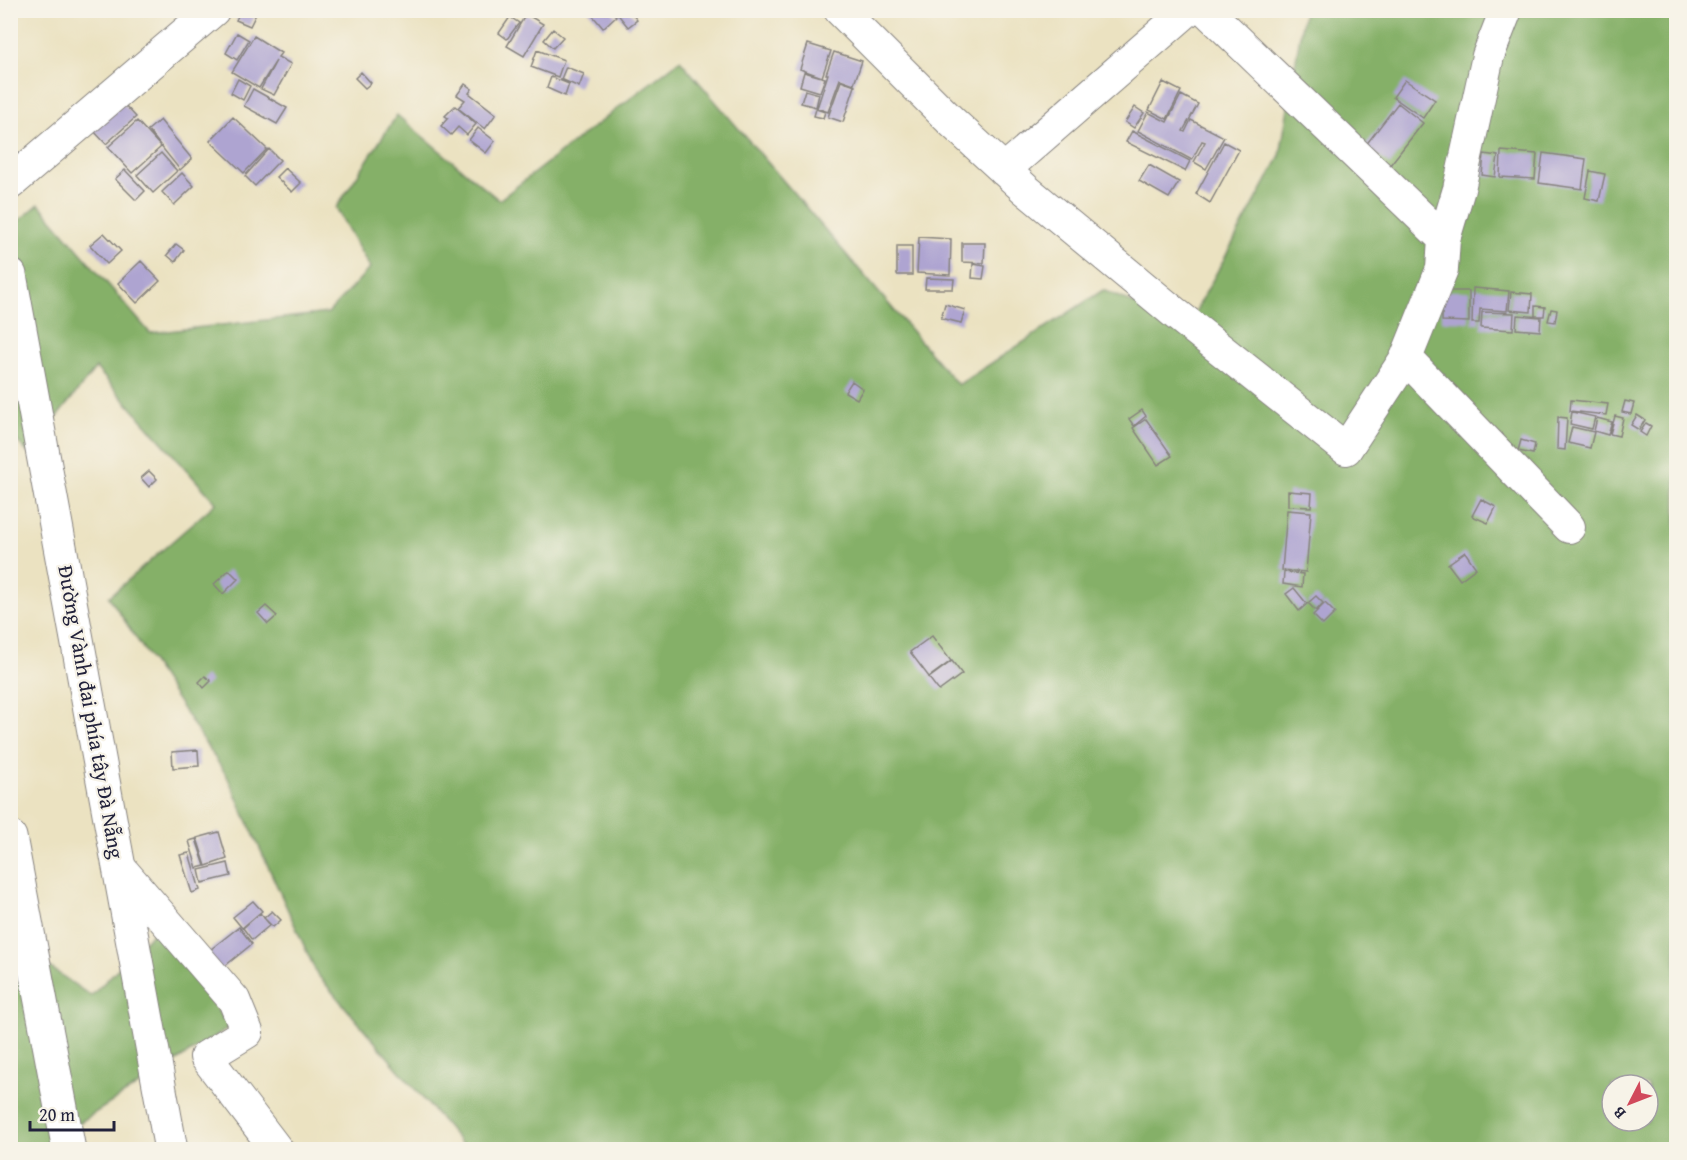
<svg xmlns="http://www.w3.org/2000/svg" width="1687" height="1160" font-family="'Gentium Book Plus',serif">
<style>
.forest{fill:#85b067;stroke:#546951;stroke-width:1.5;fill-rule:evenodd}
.building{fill:#aea4d1}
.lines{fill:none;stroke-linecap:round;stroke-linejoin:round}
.street-casing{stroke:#86827e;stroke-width:34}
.secondary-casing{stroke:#86827e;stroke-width:35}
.primary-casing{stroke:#86827e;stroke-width:35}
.street{stroke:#fff;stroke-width:32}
.secondary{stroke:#fff;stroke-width:33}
.primary{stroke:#fff;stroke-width:33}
.labels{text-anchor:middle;stroke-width:4.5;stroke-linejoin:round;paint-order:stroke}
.street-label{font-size:21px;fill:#22223b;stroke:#f7f3e8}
</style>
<rect width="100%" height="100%" fill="#f7f3e8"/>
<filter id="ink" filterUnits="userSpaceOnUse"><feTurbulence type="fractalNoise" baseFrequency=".0167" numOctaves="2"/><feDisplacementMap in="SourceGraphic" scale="12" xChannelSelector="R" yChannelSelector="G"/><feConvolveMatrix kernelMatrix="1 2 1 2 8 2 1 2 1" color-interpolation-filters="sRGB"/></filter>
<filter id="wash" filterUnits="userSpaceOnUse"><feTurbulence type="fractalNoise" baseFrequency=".008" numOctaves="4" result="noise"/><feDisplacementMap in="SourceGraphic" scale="24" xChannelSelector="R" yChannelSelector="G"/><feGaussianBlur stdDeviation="1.35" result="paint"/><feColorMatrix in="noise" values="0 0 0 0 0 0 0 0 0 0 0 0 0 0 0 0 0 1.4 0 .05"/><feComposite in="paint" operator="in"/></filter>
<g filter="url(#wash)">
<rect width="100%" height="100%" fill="#ebe2c1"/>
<path class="forest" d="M1304 11H1676V1149H466L317 974 227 776 109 597 216 503 96 368 28 453 11 434 10 228 39 204 150 333 328 313 370 268 336 208 397 115 499 200 680 60 958 385 1103 290 1187 327 1280 156ZM1612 1085H1648V1121H1612Z
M157 929 230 1027 38 1149 11 1150V947L15 943 91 996Z"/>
<g id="blocks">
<path class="building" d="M241 10H258L250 26 236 20Z
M588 10H611L616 16 603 28Z
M617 10H629L637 20 628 27 616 12Z
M526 14 543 24 524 56 507 46Z
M510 17 519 23 507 39 499 33Z
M553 29 563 37 553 48 544 40Z
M237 33 249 40 237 60 226 53Z
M254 36 281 53 278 57 291 64 274 95 261 89 276 61 259 88 232 72Z
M808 44 831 51 822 77 800 69Z
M537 50 564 60 558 77 531 67Z
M834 52 862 61 854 84 840 79 828 112 817 108 828 74H826Z
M566 67 584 74 579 87 561 79Z
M361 72 371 83 365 88 355 78Z
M804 72 825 78 820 92 800 86Z
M551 77 569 84 565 96 547 88Z
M238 79 250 86 243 100 231 93Z
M1405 80 1435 100 1423 118 1393 97Z
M841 81 855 86 843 122 828 117Z
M1163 82 1181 91 1167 119 1149 110Z
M465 84 472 89 469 93 496 114 485 129 458 108 465 100 457 95Z
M253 89 287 108 277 124 244 106Z
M805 90 819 94 816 107 801 103Z
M1181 95 1198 104 1183 131 1185 132 1191 120 1224 137 1206 169 1194 162 1205 142 1202 141 1192 160 1138 131 1148 112 1167 122Z
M123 103 136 117 106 144 93 130Z
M1398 103 1423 123 1390 165 1365 146Z
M455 106 476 124 467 135 458 127 451 135 441 126 448 118 445 116Z
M1135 107 1144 113 1134 128 1125 122Z
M816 109 825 112 823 118 814 116Z
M233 117 267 149 244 173 210 141Z
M160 120 192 159 180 170 148 130Z
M137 121 161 147 132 173 108 147Z
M478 128 495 141 486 153 469 140Z
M1132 131 1190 161 1185 171 1126 142Z
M1224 142 1239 150 1210 203 1196 194Z
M269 149 280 160 255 186 245 176Z
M1501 151 1537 154 1535 179 1500 177Z
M161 153 177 171 153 193 137 175Z
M1543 153 1586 159 1582 189 1539 183Z
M1484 154 1498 156 1495 177 1482 175Z
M1149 165 1179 182 1169 198 1139 181Z
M285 168 301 183 292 192 276 177Z
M125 170 145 191 136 200 115 179Z
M1590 171 1605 174 1599 201 1585 198Z
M182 173 194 186 174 205 162 192Z
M104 233 121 251 107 264 90 245Z
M919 237 951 239 950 275 917 273Z
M962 243H985L984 263 962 262Z
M176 244 184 250 175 262 167 255Z
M897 246H912V275H897Z
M141 261 160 281 137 303 118 283Z
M973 264 985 266 983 279 972 278Z
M926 278 954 279 953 289H925Z
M1473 288 1509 291 1507 311 1480 309 1479 323H1472Z
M1442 291H1469V322L1442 321Z
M1511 292 1532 294 1531 312 1509 310Z
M945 304 965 310 961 323 941 318Z
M1535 306 1545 307 1544 316H1535Z
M1551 309 1557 310 1555 322 1548 321Z
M1482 312 1514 313 1513 330 1481 328Z
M1517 315 1541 317 1540 331 1516 329Z
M852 381 863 389 857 399 845 392Z
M1571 400 1608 404 1606 415 1570 411Z
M1625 401 1634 403 1631 414 1622 412Z
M1142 410 1146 416 1134 426 1129 419Z
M1572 412 1595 417 1592 429 1570 424Z
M1637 415 1645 420 1639 430 1631 425Z
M1615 416 1623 418 1619 436 1610 434Z
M1558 417 1567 418 1565 450 1557 449Z
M1597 418 1612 422 1608 435 1594 431Z
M1146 419 1172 456 1158 465 1133 428Z
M1646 423 1651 426 1646 436 1640 432Z
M1572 427 1594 432 1590 448 1568 443Z
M1521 440 1535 444 1533 454 1518 451Z
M149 471 157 479 149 487 141 478Z
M1288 491 1312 493 1311 507 1288 506Z
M1481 499 1496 507 1488 523 1472 516Z
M1287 510 1311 512 1306 572 1282 570Z
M1465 552 1476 568 1460 580 1448 564Z
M229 570 238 579 223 594 214 584Z
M1284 572 1303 574 1302 587 1283 584Z
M1294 588 1307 604 1299 611 1286 594Z
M1316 596 1323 603 1316 611 1308 603Z
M1325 603 1335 613 1323 625 1313 615Z
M266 606 277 616 268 624 258 613Z
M932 636 951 661 929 677 910 652Z
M952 661 962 674 939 691 929 678Z
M205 676 211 681 204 688 199 682Z
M198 750 199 766 173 768 172 752Z
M219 832 227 859 206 866 197 838Z
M196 839 205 866 197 868 189 841Z
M189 853 200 890 192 893 180 855Z
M228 863 231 876 202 883 199 870Z
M253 901 262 911 242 928 233 917Z
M272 911 281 920 273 927 264 918Z
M260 913 270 925 252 940 243 928Z
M239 927 252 944 220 970 206 953Z"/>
</g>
</g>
<g filter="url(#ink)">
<use href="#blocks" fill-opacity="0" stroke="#86827e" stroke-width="1.5"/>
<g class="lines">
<g class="street-casing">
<path id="street" d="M840 10 951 121 1025 189 1176 314 1346 449 1406 358 1442 269 1444 239 1459 189 1488 56 1506 10
M1206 10 1444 239
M1004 170 1188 10
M1406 358 1569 527
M119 867 234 1000 247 1032 206 1057 277 1150"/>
</g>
<g class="secondary-casing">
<path id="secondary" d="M10 183 213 10"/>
</g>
<g class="primary-casing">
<path id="primary" d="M10 275 171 1150
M10 837 69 1150"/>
</g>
<use href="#street" class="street"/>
<use href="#secondary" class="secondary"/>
<use href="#primary" class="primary"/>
</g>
</g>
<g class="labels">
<g class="street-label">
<text transform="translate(91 712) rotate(80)" y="7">Đường Vành đai phía tây Đà Nẵng</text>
</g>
</g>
<rect width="1687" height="1160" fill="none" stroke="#f7f3e8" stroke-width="36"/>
<g transform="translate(1630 1103) rotate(228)"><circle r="28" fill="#f7f3e8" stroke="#a29fa3" stroke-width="1.5"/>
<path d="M0-4.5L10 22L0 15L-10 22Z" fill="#d1495b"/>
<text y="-9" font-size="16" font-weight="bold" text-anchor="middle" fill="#22223b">B</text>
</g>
<path d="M30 1121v9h84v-9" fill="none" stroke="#22223b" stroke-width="3"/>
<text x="39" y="1121" font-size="18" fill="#22223b" stroke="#f7f3e8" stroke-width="4.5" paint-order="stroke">20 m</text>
</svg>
